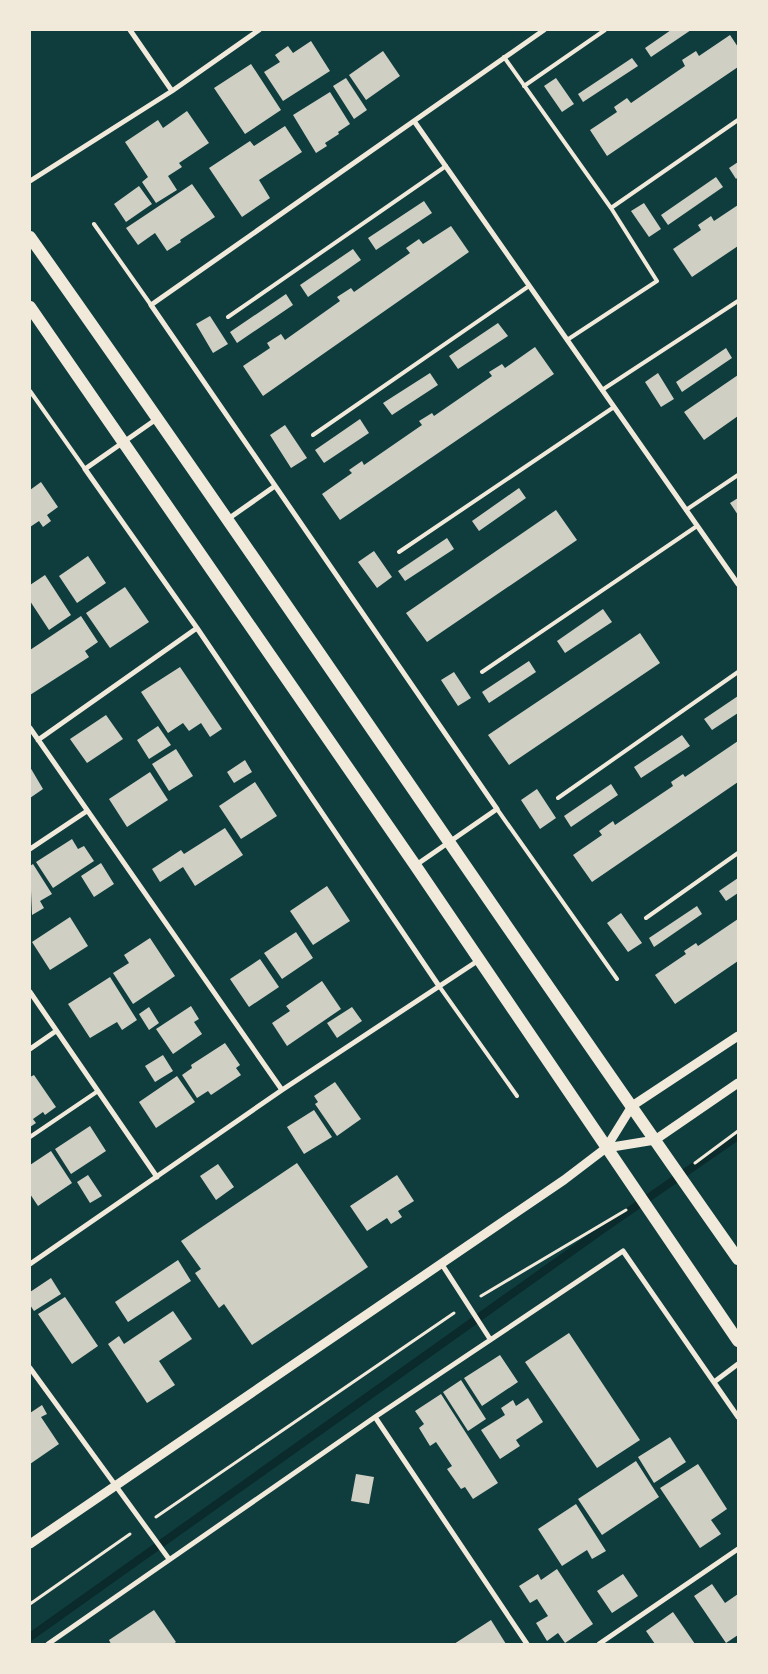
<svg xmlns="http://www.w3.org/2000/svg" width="768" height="1674" font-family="Georgia,serif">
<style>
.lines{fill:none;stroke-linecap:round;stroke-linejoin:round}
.stream{stroke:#0a2a2b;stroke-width:8}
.building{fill:#cfcfc3}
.path{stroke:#f1e9da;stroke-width:3}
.service{stroke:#f1e9da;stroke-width:4}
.minor{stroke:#f1e9da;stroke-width:5}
.tertiary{stroke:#f1e9da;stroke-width:9}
.primary{stroke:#f1e9da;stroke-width:12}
</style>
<rect width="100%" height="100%" fill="#0f3d3e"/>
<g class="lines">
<path class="stream" d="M30 1637 603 1229 738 1136"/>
</g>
<path class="building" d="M671 30H691L651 57 645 48Z
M730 35 738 47V67L607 156 590 130 617 112 614 107 627 98 631 103 685 66 682 60 696 51 699 56Z
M311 41 330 71 283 101 264 72 280 62 275 55 288 46 293 53Z
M383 51 400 76 366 100 349 75Z
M632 58 638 66 583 102 578 94Z
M251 64 281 110 245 134 214 88Z
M346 78 367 110 354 119 333 86Z
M556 78 574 104 562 112 544 86Z
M330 92 350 124 338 132 339 134 325 143 327 146 316 153 293 115Z
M187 111 209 143 179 163 182 167 168 176 177 190 156 203 142 182 148 177 125 142 158 120 163 128Z
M285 126 302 152 259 180 270 198 242 217 209 168 250 141 254 146Z
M738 162V177L736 179 729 168Z
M716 177 723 187 668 225 661 215Z
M192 184 215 217 180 240 181 242 167 251 155 233 138 245 126 228Z
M139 186 152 204 126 222 114 204Z
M424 201 432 213 376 250 368 238Z
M644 203 661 229 649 237 631 211Z
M738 205V246L692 277 673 249 701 230 698 225 711 216 714 221Z
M451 226 469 252 263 396 243 366 270 348 267 343 281 334 285 340 340 301 337 297 351 288 354 292 410 253 406 248 419 239 423 244Z
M353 249 361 260 308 297 300 285Z
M286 294 293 305 237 343 230 332Z
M210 316 228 344 213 353 196 324Z
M498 323 508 336 458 369 449 356Z
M535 347 554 374 340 520 322 494 352 473 349 470 362 461 364 465 422 425 419 421 432 413 434 416 492 376 489 372 502 364 505 368Z
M726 348 732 358 682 392 676 382Z
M430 373 438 385 392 415 383 403Z
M658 373 674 399 661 407 645 382Z
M738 375V416L704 440 684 412Z
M360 419 369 433 324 463 315 450Z
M285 425 307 458 291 468 270 435Z
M41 482 58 507 47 515 51 521 43 527 39 521 30 527V490Z
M519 488 526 498 479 531 472 521Z
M738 498V515L730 503Z
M556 510 577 540 427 642 406 613Z
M447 538 454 549 405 581 398 571Z
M374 551 392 577 377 588 358 562Z
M88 556 106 583 77 603 59 576Z
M45 575 71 615 49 630 30 601V585Z
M125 587 149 622 110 648 86 613Z
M603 609 612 622 565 653 557 641Z
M81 616 98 642 85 651 89 657 30 695V650Z
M640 633 660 663 509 765 488 735Z
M529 661 536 672 489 703 482 692Z
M180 667 222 729 210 737 201 723 189 731 183 723 168 733 141 692Z
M454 672 471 698 458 706 441 680Z
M738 696V713L712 730 704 719Z
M106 715 123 739 87 763 70 739Z
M158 726 171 745 149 759 137 740Z
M682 735 690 746 641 778 634 767Z
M738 741V782L592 882 573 855 602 835 599 831 613 821 615 825 673 786 671 782 683 774 685 777Z
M176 749 193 776 169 791 152 764Z
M245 760 252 772 234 783 227 772Z
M30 767 43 789 30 798Z
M150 772 168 800 127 827 109 799Z
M255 782 277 816 241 839 219 806Z
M611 784 618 795 571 827 564 816Z
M537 789 556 818 540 829 521 800Z
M225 828 243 855 195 886 183 867 160 882 152 869 181 850 184 854Z
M72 839 78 849 84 846 94 861 53 888 36 862Z
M101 863 114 884 94 897 81 876Z
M33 864 52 894 40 901 44 908 32 915 30 866Z
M738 878V893L726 901 719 891Z
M327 886 350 921 313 945 290 911Z
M697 906 702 914 654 947 649 938Z
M621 913 642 943 628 952 607 923Z
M70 917 88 946 50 970 32 942Z
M738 919V961L675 1004 655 975 686 954 684 951 696 943 698 946Z
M296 932 313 958 282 979 264 953Z
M150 938 175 976 133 1004 113 973 129 963 124 955Z
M260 959 279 987 249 1007 230 979Z
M110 977 137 1020 122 1030 117 1022 90 1038 68 1004Z
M322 981 341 1009 287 1046 272 1023 290 1011 286 1006Z
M191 1006 199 1019 194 1022 202 1034 173 1054 156 1029Z
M149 1007 159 1023 149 1030 139 1014Z
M352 1007 362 1021 337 1038 327 1023Z
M225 1043 240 1065 236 1068 241 1075 211 1095 208 1091 197 1098 182 1075 192 1068 191 1065Z
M163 1055 173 1071 155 1082 145 1066Z
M34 1075 56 1107 45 1115 43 1112 33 1119 36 1123 30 1127V1077Z
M177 1076 195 1102 156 1128 139 1102Z
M335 1082 361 1119 337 1136 315 1104 318 1102 314 1096Z
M314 1110 332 1137 304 1154 287 1127Z
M90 1126 106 1151 71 1174 55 1149Z
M51 1151 72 1183 38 1206 30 1194V1165Z
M297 1163 368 1267 252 1345 224 1304 219 1308 195 1273 201 1269 181 1241Z
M218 1164 234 1187 216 1200 200 1176Z
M88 1175 102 1196 90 1203 77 1182Z
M397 1175 414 1201 398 1211 402 1217 391 1224 387 1218 367 1231 350 1206Z
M178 1260 191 1281 128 1322 115 1302Z
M51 1278 61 1294 34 1311 30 1305V1292Z
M65 1297 98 1346 72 1364 38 1314Z
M173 1311 192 1339 159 1361 175 1385 147 1403 108 1344 119 1336 124 1344Z
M569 1333 640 1440 597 1468 525 1362Z
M500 1355 518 1382 482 1406 464 1378Z
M461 1380 486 1419 468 1431 443 1392Z
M441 1394 498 1483 473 1499 465 1487 461 1489 447 1469 452 1466 436 1442 430 1446 419 1428 424 1424 415 1411Z
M528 1398 543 1422 516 1440 520 1446 500 1459 481 1430 505 1415 501 1408 513 1400 516 1406Z
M42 1405 47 1414 41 1417 59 1444 30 1464V1413Z
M670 1437 686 1462 654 1483 638 1457Z
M636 1461 659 1497 602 1535 578 1499Z
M698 1464 727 1509 711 1520 721 1534 700 1548 660 1488Z
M356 1474 374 1477 369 1504 351 1501Z
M576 1504 606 1551 592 1559 587 1550 562 1566 538 1529Z
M557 1569 593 1624 565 1643 558 1633 547 1641 536 1623 548 1616 537 1599 530 1603 519 1586 538 1574 541 1580Z
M623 1574 638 1596 612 1613 597 1591Z
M712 1584 725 1603 738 1594V1635L726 1643 694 1596Z
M154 1610 176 1642 173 1644H111L109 1640Z
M673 1612 695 1644H655L646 1631Z
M491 1620 506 1644H454Z"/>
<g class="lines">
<path class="path" d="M695 1163 738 1131
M481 1296 626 1210
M156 1517 454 1313
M30 1604 130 1534"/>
<path class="service" d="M504 57 611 208 657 281 567 340
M524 86 605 30
M611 208 738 120
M94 224 151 305
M228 317 446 166
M602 390 738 301
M30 391 85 469
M313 435 529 286
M686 510 738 475
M399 552 614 407
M482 672 697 526
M558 798 738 672
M497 809 617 979
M646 918 738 853
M439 986 517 1096
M30 1137 98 1091"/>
<path class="minor" d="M130 30 172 91
M414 121 738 584
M30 181 172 91 259 30
M228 519 275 486
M197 628 439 986
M30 728 282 1090
M38 740 197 628 85 469 158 418
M30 849 87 811
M416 865 497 809 151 305 544 30
M30 992 157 1177
M30 1049 56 1031
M441 1263 490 1339
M30 1264 282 1090 479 960
M30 1368 169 1559
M714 1382 738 1364
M375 1417 527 1644
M48 1644 375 1417 623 1251 738 1417
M599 1644 738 1549"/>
<path class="tertiary" d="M606 1148 655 1140 738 1083
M30 1544 564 1180 606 1148 632 1106 738 1036"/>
<path class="primary" d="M30 237C270 575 499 920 738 1259
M30 307 415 865 738 1341"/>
</g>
<rect width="768" height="1674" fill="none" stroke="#f1e9da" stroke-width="62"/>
</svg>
